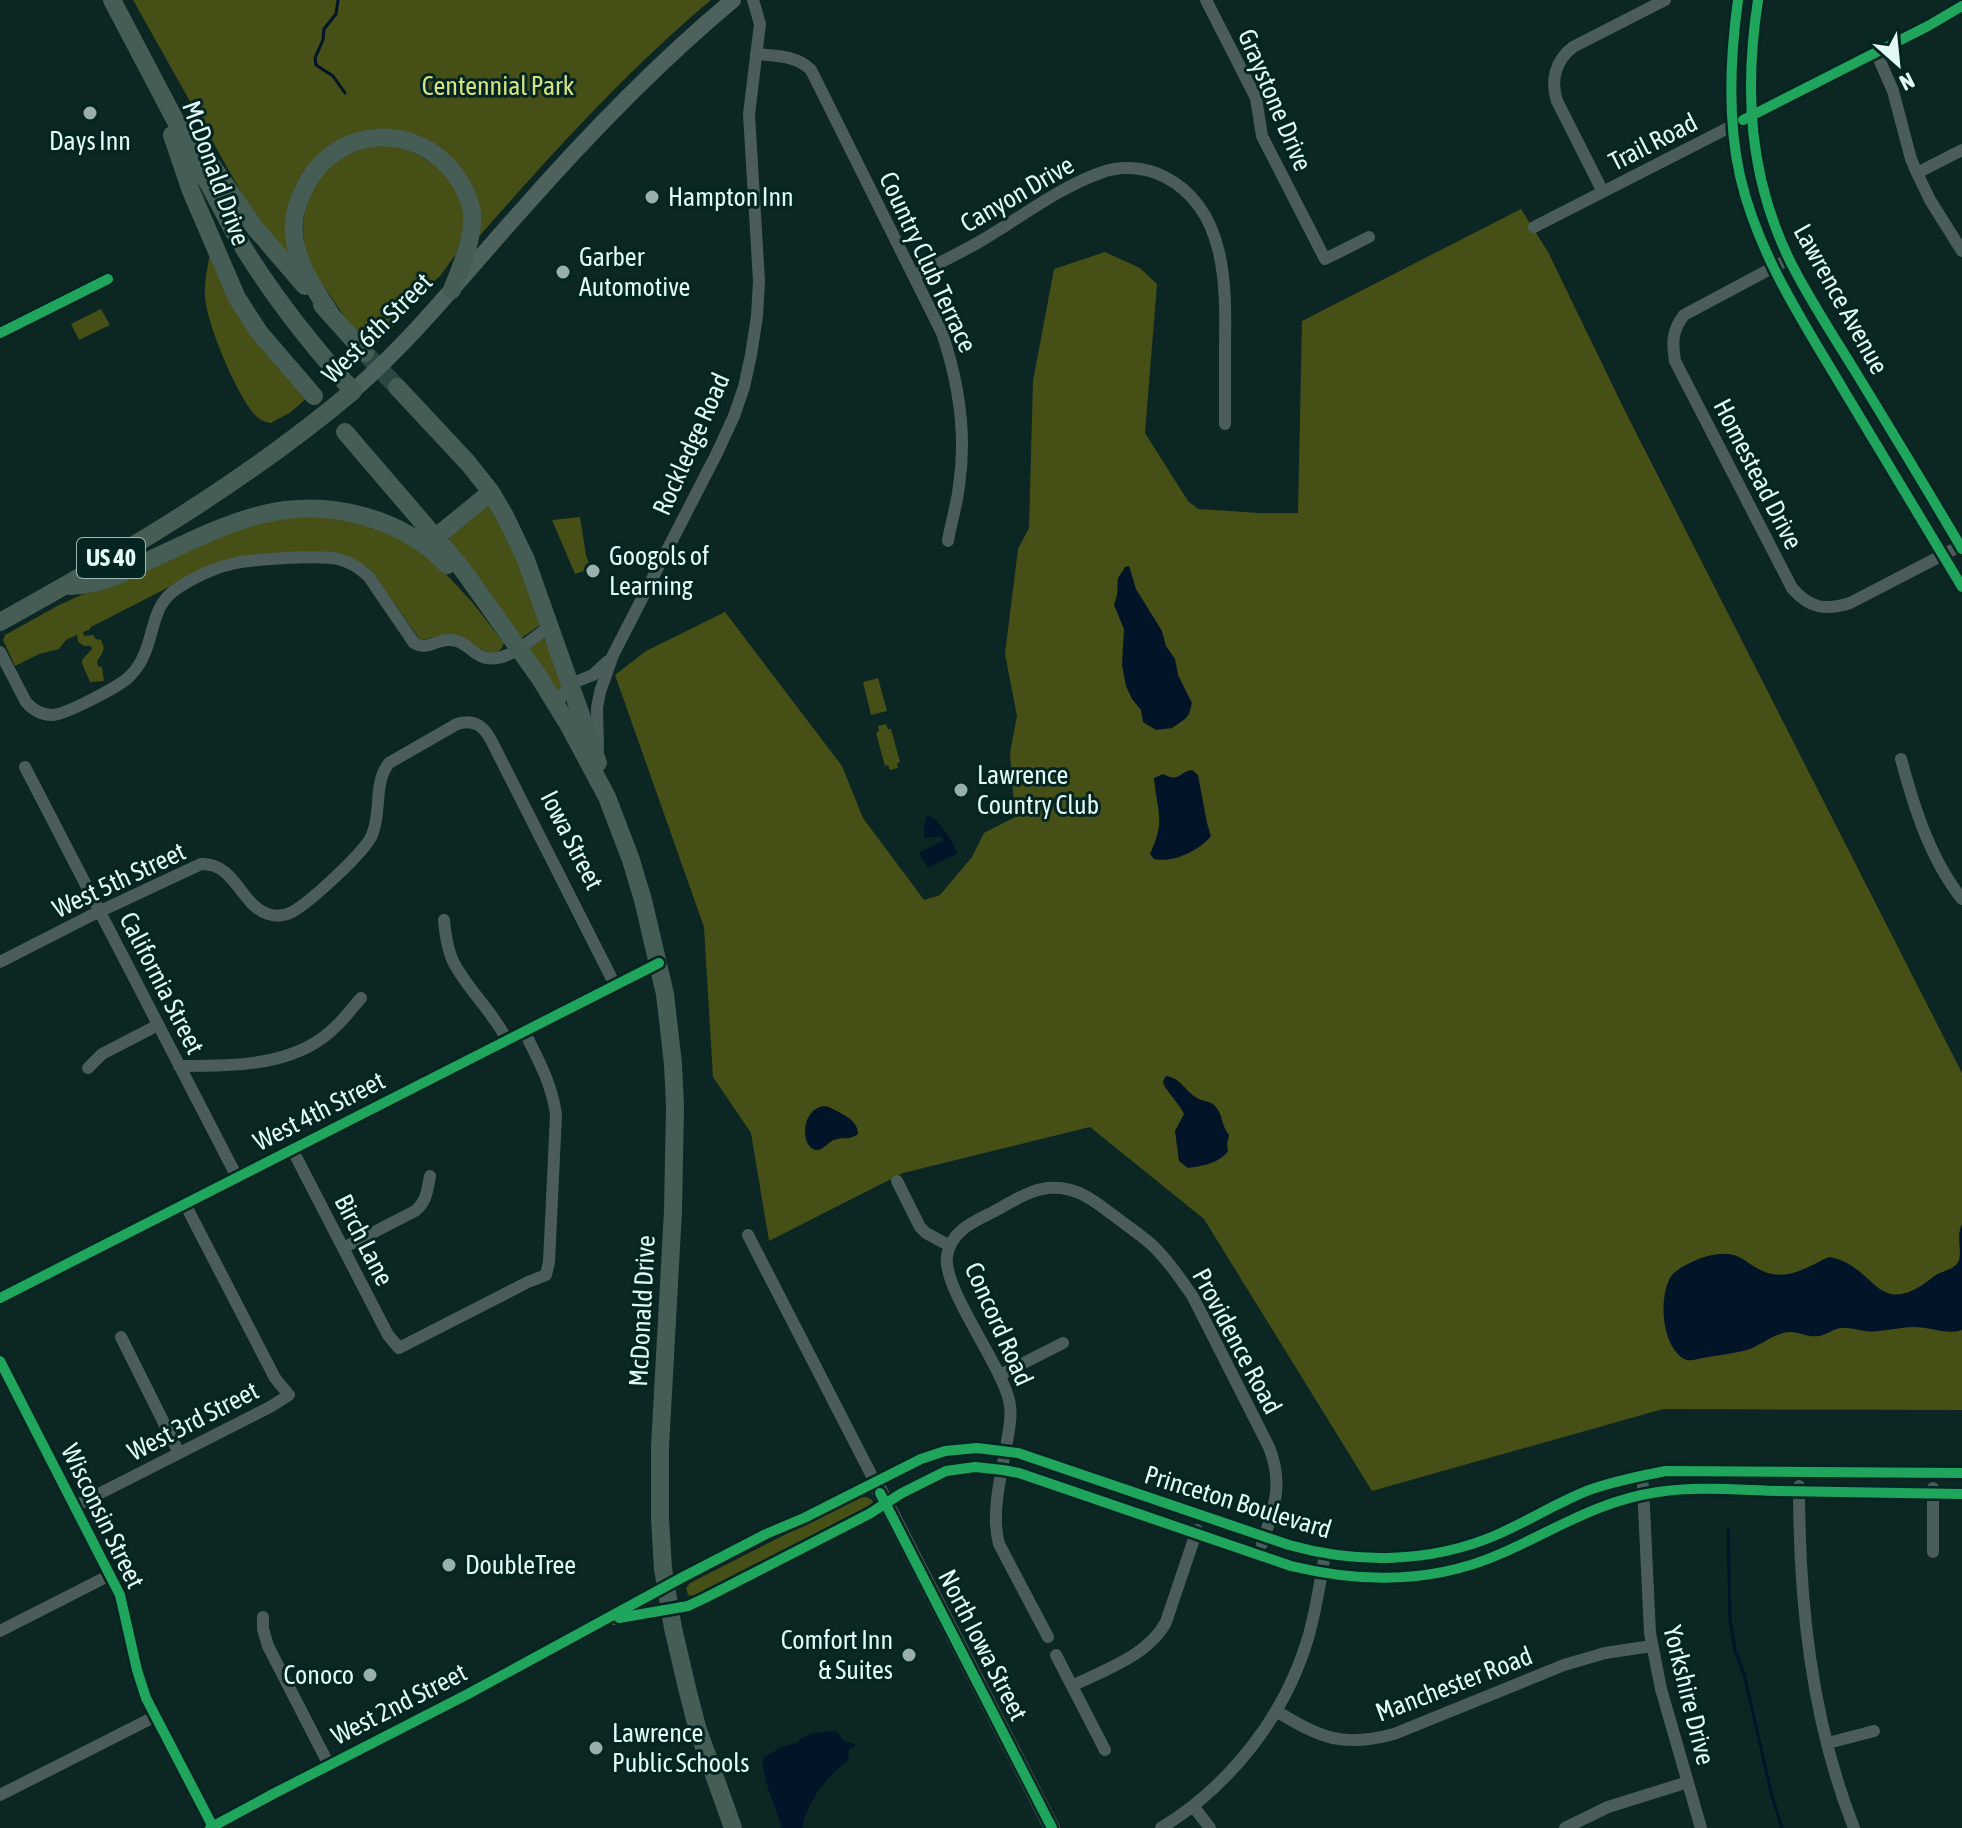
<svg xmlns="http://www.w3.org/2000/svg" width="1962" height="1828" viewBox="0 0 1962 1828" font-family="'Asap Condensed',sans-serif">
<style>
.green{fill:#454f16}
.water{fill:#011428}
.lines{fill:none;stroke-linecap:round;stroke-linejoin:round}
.stream{stroke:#011428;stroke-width:3}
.highway-tunnel{stroke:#2c4643;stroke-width:18;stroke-dasharray:18 9;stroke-linecap:butt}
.minor{stroke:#4b5d5a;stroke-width:12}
.major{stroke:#4d625d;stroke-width:16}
.highway{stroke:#455d55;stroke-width:18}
.cycleway-casing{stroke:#042521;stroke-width:15}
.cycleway{stroke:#20a55d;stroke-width:10}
.poi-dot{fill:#98afac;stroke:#042521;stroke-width:3}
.labels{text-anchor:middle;stroke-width:6;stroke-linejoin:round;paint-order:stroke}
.shield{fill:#042521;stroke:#a0b9b6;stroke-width:2}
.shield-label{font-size:24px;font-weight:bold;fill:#e3f9f6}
.park-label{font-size:26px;fill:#d4e282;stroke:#042521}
.street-label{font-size:26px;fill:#e3f9f6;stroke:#042521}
.poi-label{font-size:26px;fill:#e3f9f6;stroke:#042521;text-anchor:start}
</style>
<rect width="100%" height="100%" fill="#0c2623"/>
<!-- green -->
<path class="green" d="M133 0H711C625 72 549 157 475 241L468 183 386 132 306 174 296 265 250 208Z
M374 145 404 147 444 170 466 209 464 232 456 254 440 276 423 291 386 335 370 349C355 332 342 314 330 295 324 286 317 278 313 269 299 242 300 211 315 186 332 160 345 153 374 145Z
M1521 209 1548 252 1626 413 1962 1073V1410L1663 1409 1372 1491 1204 1219 1090 1127 903 1173 769 1241 751 1133 713 1077 704 927 615 675 646 651 725 612 842 766 863 818 924 900 940 895 972 857 984 833 1015 817 1010 753 1017 716 1005 654 1018 549 1029 528 1033 381 1054 269 1105 252 1140 268 1157 284 1145 433 1188 501 1198 509 1260 513H1298L1302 321Z
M210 253 309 396 291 412 271 423C264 422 260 420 255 415 237 395 206 323 205 296 204 282 208 266 210 253Z
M101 309 110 325 79 340 71 324Z
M490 505 520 563 540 625 523 637 521 638 448 543 451 532Z
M276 517H336L391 533 433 560 472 602 504 643C495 669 469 636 453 635 441 633 432 639 420 640L376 577 368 568 345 555 212 565 91 627 89 630 83 632 84 636 93 635 96 639 101 640C106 649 103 653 97 661L98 666 102 667 104 681 90 682 82 663V660L92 649 91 646H84L78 642 77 635 66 640 59 649 39 654 15 666 3 640 5 635 59 605 213 535Z
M580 517 586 555 591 569 575 574 552 520Z
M542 639H544L565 683 557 694 529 649Z
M878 678 887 711 871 715 863 682Z
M886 724 888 729H891L900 762 897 763 898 768 890 770 888 765 885 766 876 733 879 731 878 726Z
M866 1497 872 1500 873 1502 870 1507 696 1596 688 1595 686 1588 690 1583 857 1498Z"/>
<!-- water -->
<path class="water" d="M1129 566 1136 589 1162 631 1166 646 1175 659 1178 675 1192 703 1189 714 1185 719 1172 728 1156 730 1143 722 1141 710 1132 699 1126 686 1122 665 1124 629 1114 605 1117 595 1118 578 1125 567Z
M1192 770 1198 775 1207 823 1211 836C1199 851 1173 863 1154 859L1150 854C1166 820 1157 812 1154 778L1163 774C1180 783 1178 772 1192 770Z
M927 814C943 823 949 837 958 853L928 868 919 853 944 840 941 837 924 838V825Z
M1166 1076C1181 1078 1185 1091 1197 1098 1203 1102 1209 1100 1215 1106 1223 1114 1221 1125 1229 1135L1227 1144 1228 1151C1220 1163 1202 1166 1188 1168L1179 1161 1175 1131 1184 1114C1181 1106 1163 1087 1163 1082 1163 1080 1165 1078 1166 1076Z
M824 1106 829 1107C841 1114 858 1119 858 1134 849 1141 844 1136 834 1140 828 1142 824 1150 817 1150 801 1150 799 1110 824 1106Z
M1962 1224V1330C1946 1335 1931 1327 1914 1327 1902 1327 1890 1330 1878 1331 1865 1333 1854 1327 1841 1328 1833 1329 1826 1335 1819 1336 1808 1338 1799 1331 1789 1332 1775 1333 1762 1344 1750 1349 1734 1354 1718 1355 1702 1358 1696 1359 1690 1362 1684 1359 1662 1345 1659 1302 1669 1280 1673 1271 1684 1266 1692 1262 1705 1255 1726 1250 1739 1257 1750 1263 1760 1272 1772 1274 1793 1278 1811 1265 1829 1257 1877 1265 1876 1323 1933 1277 1941 1270 1955 1271 1959 1260 1962 1250 1956 1235 1962 1224Z
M830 1731H836L844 1741 855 1744 854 1748 849 1749 848 1754 849 1760C830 1772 804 1805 803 1828H782L767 1785 762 1763 764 1758 781 1747 797 1743 800 1739 811 1734Z"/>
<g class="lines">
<!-- stream -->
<path class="stream" d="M338 0 336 14 324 29 323 40 315 58 316 65 333 76 345 93
M1728 1529 1730 1620 1735 1650 1744 1674 1772 1796 1782 1828"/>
<!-- highway-tunnel -->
<path class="highway-tunnel" d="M365 353 397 387"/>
<!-- minor -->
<path class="minor" d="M1206 0 1256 98 1262 136 1325 259 1369 237
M1738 0C1730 58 1727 118 1740 176 1758 254 1802 320 1843 389 1883 455 1922 521 1962 587
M1758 0C1744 91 1749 177 1790 261 1809 299 1833 335 1855 371 1891 430 1927 489 1962 549
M1876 52 1893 91 1911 159 1917 173 1930 200 1962 251
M756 54C775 56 796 55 811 70L942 333C959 383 967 433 959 486 957 505 951 522 948 541
M1917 173 1962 150
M1603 192 1557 101C1550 80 1556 60 1573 47L1665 0
M1534 227 1928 26 1962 6
M1789 259 1684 315C1672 330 1672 343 1675 361L1792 588C1809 608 1825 611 1850 603L1960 546
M914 276C935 265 958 254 979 242 1019 219 1056 189 1100 173 1121 165 1146 167 1165 177 1227 209 1226 286 1225 345 1225 371 1225 398 1225 424
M0 333 108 279
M0 652 26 702C33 710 41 715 52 715 65 715 118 687 129 677 133 673 137 668 140 663 153 642 151 614 168 596 180 584 211 569 228 565 246 559 319 555 338 559 350 562 360 568 369 577L414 643C427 651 436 639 450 640 462 640 468 648 477 654 501 670 530 640 549 627
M556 705 570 684 593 675 608 661
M598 749 597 708 600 692 613 655 717 453 734 416 744 387 751 355 757 316 759 281 749 114 760 24 753 0
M1901 759C1914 807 1930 859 1962 899
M25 767 237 1177
M444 920C445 933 447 946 452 959 464 986 492 1010 507 1040
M0 962 92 915 201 864C236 863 240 905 268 914 276 917 284 916 292 912 309 903 365 852 372 835 382 812 373 783 389 763L457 724C474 719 483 725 491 740L615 985
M179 1066C226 1066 281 1067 321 1039 337 1028 348 1013 361 998
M88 1068 102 1054 158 1025
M292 1149 388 1335 399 1348 528 1282 546 1275 549 1262 556 1115C552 1084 538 1059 524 1031
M897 1181 920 1227 926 1233 950 1246
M748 1235 875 1482
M343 1248 415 1211C427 1201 427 1191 430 1176
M0 1298 659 963
M121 1337 179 1453
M0 1361 120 1595 137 1670 146 1698 213 1827
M1000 1375 1063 1343
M1643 1486 1650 1633 1661 1689 1701 1828
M1799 1486C1799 1602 1811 1719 1854 1828
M75 1506 270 1407 289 1395 275 1378 185 1204
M1933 1552V1488
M263 1617V1629L268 1646 329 1765
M614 1619 652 1613 694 1603 869 1514 902 1493 946 1471 975 1467 1003 1470 1019 1473 1291 1566C1361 1583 1434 1583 1500 1554 1555 1530 1597 1501 1658 1492 1698 1486 1739 1490 1779 1491 1840 1492 1901 1493 1962 1494
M0 1631 110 1575
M1048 1637 999 1544C990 1512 1003 1468 1008 1436 1010 1423 1012 1412 1009 1400 1000 1363 942 1287 947 1256 951 1231 973 1222 993 1212 1010 1203 1029 1190 1048 1188 1075 1185 1093 1200 1113 1215 1126 1225 1140 1234 1152 1245 1168 1260 1181 1279 1193 1297L1269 1447C1284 1485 1274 1507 1262 1544
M1056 1655 1105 1750
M1072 1686C1104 1670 1149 1655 1166 1622L1197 1530
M1276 1711C1321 1738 1342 1748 1394 1734L1564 1665 1605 1653 1652 1646
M1828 1743 1874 1731
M0 1795 156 1716
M1193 1806 1210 1828
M210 1828 273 1794 468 1694 683 1577 766 1534 804 1518 921 1459 945 1451 977 1448 1018 1453 1289 1545C1357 1564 1429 1563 1494 1536 1527 1522 1556 1503 1589 1490 1614 1481 1640 1476 1666 1471L1962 1473
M1161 1828C1230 1786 1285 1716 1308 1638 1316 1611 1320 1582 1325 1554
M1565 1828 1608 1807 1688 1782"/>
<!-- major -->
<path class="major" d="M353 391C415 337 465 273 520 212 586 137 656 64 733 0
M875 1482 1052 1828"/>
<!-- highway -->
<path class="highway" d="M172 135 191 191 237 298 259 332 314 396
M204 154 255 228 305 286
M322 305 365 353
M330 313C316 291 300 268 295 242 291 222 297 201 307 183 339 126 415 122 455 174 463 185 470 199 472 213 474 239 461 266 452 290
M397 387 468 463 491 492 505 516 526 560 598 763
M345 432 460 566 539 677 568 724 607 797 631 860 643 900 665 994 673 1064 675 1107 673 1211 660 1447V1519L663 1569 673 1628 687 1688 697 1727 733 1828
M436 537 491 492
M71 586C81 585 92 584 101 581 118 577 136 566 152 559 223 526 283 493 363 516 394 524 425 541 447 565
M0 622C123 554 245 482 353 391 308 341 267 289 233 230L112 0"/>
<!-- cycleway casing -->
<g class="cycleway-casing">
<path id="cycleway" d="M1738 0C1730 58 1727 118 1740 176 1758 254 1802 320 1843 389 1883 455 1922 521 1962 587
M1758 0C1744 91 1749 177 1790 261 1809 299 1833 335 1855 371 1891 430 1927 489 1962 549
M1743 120 1928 26 1962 6
M0 333 108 279
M0 1298 659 963
M0 1361 120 1595 137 1670 146 1698 213 1827
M880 1493 1052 1828
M619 1618 688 1606 705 1598 869 1514 902 1493 946 1471 975 1467 1003 1470 1019 1473 1291 1566C1361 1583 1434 1583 1500 1554 1555 1530 1597 1501 1658 1492 1698 1486 1739 1490 1779 1491 1840 1492 1901 1493 1962 1494
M210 1828 273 1794 468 1694 683 1577 766 1534 804 1518 921 1459 945 1451 977 1448 1018 1453 1289 1545C1357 1564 1429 1563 1494 1536 1527 1522 1556 1503 1589 1490 1614 1481 1640 1476 1666 1471L1962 1473"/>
</g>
<!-- cycleway -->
<use href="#cycleway" class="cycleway"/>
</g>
<!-- markers -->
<g class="poi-dot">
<circle cx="90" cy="113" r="8"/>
<circle cx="652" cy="197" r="8"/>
<circle cx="563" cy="272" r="8"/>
<circle cx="593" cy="571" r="8"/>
<circle cx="961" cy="790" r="8"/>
<circle cx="449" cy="1565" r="8"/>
<circle cx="909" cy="1655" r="8"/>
<circle cx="370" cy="1675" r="8"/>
<circle cx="596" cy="1748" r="8"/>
</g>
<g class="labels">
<!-- shield labels -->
<rect class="shield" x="77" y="538" width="68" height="40" rx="6"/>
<g class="shield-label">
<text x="111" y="566">US 40</text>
</g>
<!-- park labels -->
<g class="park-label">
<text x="498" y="95">Centennial Park</text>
</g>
<!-- street labels -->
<g class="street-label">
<text transform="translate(1275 100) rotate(67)" y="9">Graystone Drive</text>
<text transform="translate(1653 142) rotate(-27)" y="9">Trail Road</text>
<text transform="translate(216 173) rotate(70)" y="9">McDonald Drive</text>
<text transform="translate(1017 194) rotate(-30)" y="9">Canyon Drive</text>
<text transform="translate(928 262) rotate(65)" y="9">Country Club Terrace</text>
<text transform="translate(1841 299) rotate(61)" y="9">Lawrence Avenue</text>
<text transform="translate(377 328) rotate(-45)" y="9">West 6th Street</text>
<text transform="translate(691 444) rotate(-66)" y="9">Rockledge Road</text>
<text transform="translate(1758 474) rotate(63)" y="9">Homestead Drive</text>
<text transform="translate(572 840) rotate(63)" y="9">Iowa Street</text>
<text transform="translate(119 880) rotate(-25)" y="9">West 5th Street</text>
<text transform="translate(162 983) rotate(63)" y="9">California Street</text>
<text transform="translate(319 1111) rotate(-27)" y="9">West 4th Street</text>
<text transform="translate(364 1240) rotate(63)" y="9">Birch Lane</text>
<text transform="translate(642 1311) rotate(-87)" y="9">McDonald Drive</text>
<text transform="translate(999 1324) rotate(66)" y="9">Concord Road</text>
<text transform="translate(1237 1341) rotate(62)" y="9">Providence Road</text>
<text transform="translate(193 1421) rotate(-27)" y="9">West 3rd Street</text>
<text transform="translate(1238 1502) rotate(17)" y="9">Princeton Boulevard</text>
<text transform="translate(103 1516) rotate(64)" y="9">Wisconsin Street</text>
<text transform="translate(983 1645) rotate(63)" y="9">North Iowa Street</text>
<text transform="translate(1454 1684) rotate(-21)" y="9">Manchester Road</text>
<text transform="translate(1689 1695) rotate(76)" y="9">Yorkshire Drive</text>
<text transform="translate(399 1704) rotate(-27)" y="9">West 2nd Street</text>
</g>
<!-- poi labels -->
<g class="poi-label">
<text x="90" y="150" text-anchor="middle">Days Inn</text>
<text x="668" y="206">Hampton Inn</text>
<text x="579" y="266">Garber<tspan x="579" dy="30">Automotive</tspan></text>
<text x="609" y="565">Googols of<tspan x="609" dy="30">Learning</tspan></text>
<text x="977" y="784">Lawrence<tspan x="977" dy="30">Country Club</tspan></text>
<text x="465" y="1574">DoubleTree</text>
<text x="893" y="1649" text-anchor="end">Comfort Inn<tspan x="893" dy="30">&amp; Suites</tspan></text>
<text x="354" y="1684" text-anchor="end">Conoco</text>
<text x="612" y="1742">Lawrence<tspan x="612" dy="30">Public Schools</tspan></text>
</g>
</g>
<!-- north arrow -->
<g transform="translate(1898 64) rotate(153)" stroke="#042521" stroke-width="6" paint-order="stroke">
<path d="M0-6L14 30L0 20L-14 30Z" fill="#e3f9f6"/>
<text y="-12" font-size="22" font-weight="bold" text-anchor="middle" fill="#e3f9f6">N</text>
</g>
</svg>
